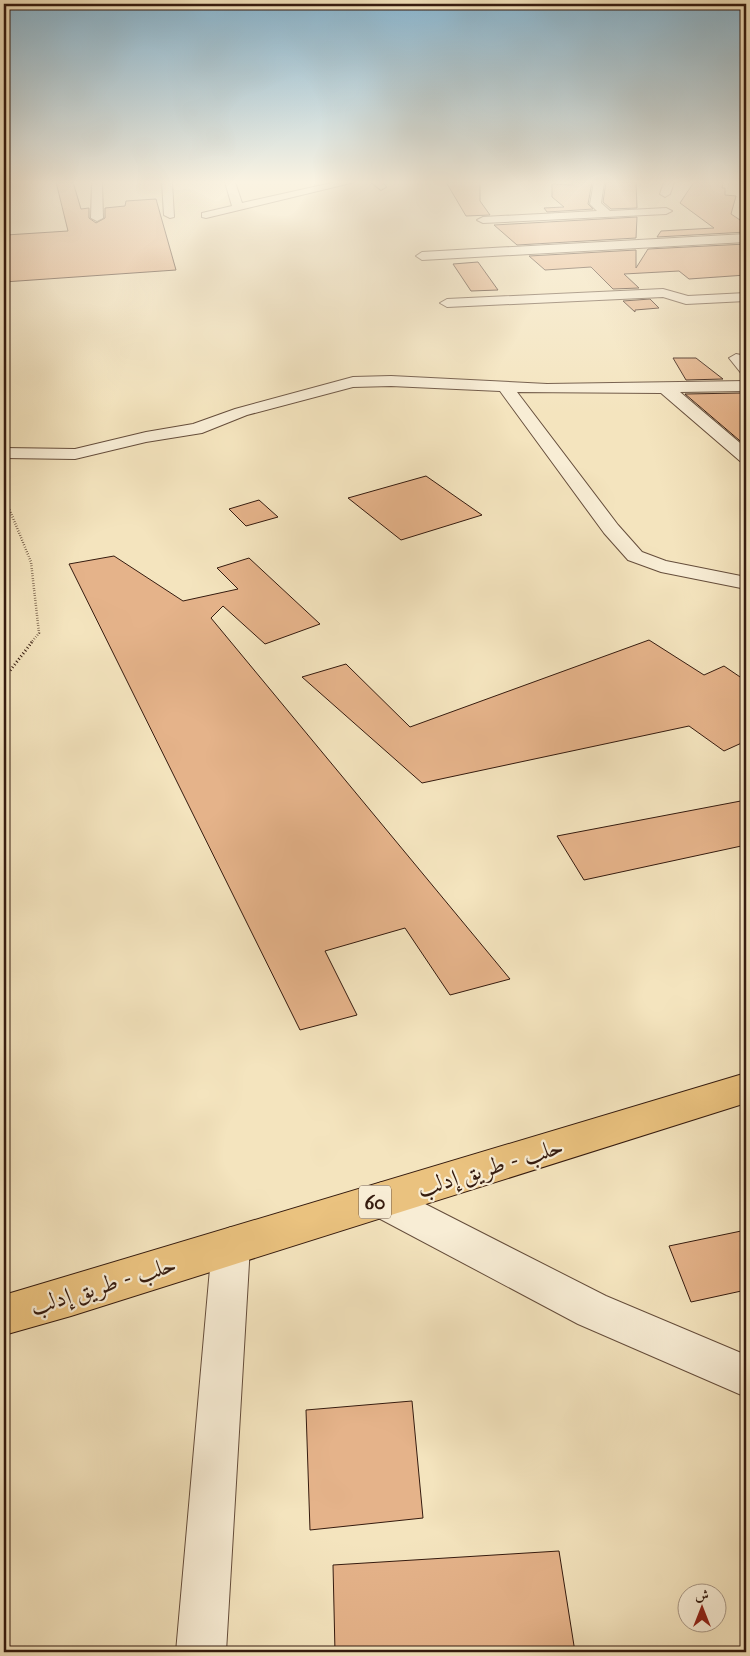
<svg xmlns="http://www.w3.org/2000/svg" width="750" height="1656" viewBox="0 0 750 1656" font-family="'IM FELL Great Primer',Amiri,serif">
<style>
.building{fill:#e5b38a;stroke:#351b0f}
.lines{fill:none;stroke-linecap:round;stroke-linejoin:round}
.street-casing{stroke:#654d3b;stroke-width:2}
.highway-casing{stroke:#351b0f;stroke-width:2}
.path-far1{stroke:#351b0f;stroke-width:2.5;stroke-dasharray:0.5 2;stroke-linecap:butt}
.path{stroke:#351b0f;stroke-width:3;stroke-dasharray:1 2.5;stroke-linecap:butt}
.street{fill:#f8edd5;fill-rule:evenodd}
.highway{fill:#eac27f;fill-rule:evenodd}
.labels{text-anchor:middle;stroke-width:4.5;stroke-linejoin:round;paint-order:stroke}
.shield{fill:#f8edd5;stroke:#705a4a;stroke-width:1}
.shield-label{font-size:19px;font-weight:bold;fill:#351b0f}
.near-street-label{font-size:24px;fill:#351b0f;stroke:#f8edd5}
</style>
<rect width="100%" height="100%" fill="#f4e4be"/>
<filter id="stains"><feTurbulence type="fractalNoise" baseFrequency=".004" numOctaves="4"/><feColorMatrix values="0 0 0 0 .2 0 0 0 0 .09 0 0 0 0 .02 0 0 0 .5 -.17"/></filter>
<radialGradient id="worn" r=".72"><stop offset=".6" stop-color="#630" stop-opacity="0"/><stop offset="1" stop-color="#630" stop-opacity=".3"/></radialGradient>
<!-- building -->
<path class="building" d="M56 182H73L81 209 89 208V218L96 223 105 218V208L125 206 126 201 156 199 176 270 4 282 6 235 68 231Z
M446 182H480V201L490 215 466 216Z
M572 182H592L588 204 593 209 547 212 544 208 564 207 552 197V184L572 185Z
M606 182H636L637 208 611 209 603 202Z
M694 182H723L722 188H725V195L736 196 731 214 746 224V232L657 237 661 231 714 228 680 203Z
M637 217 636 238 517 245 494 225Z
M746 244V275L689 279 679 271 624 274 639 288 613 289 591 267 545 270 529 256 636 250V268L648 249Z
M478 262 498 290 471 291 453 264Z
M650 299 659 308 635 310V312L623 301Z
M673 358H696L723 379 686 380Z
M741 393 746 397V446L685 394Z
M426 476 482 515 401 540 348 498Z
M259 500 278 517 246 526 229 509Z
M114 556 183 601 238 589 217 568 249 558 320 624 265 644 223 606 211 618 510 979 450 995 405 928 325 951 357 1015 300 1030 69 564Z
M649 640 704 675 724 666 746 681V741L724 751 689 726 422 783 302 677 346 664 410 727Z
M746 800V845L584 880 557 836Z
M746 1230V1290L691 1302 669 1246Z
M412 1401 423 1518 310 1530 306 1410Z
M559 1551 575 1652H335L333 1565Z"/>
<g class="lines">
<!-- street casing -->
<g class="street-casing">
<path id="street" d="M92 182H102L103 218 97 221 91 218Z
M162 182H172L174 217 170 218 164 215Z
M225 182H235L242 203 336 182H355L206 218 202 217V213L232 206Z
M371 182H382L386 187 381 190Z
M594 182H604L601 203 610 211 666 208 672 211 666 214 483 223 477 220 483 217 597 211 590 204Z
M664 182H674L670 194 665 197 660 194Z
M746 234V242L422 260 416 256 422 252Z
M663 289 688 296 746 293V301L686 304 663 297 447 307 440 303 447 299Z
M736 354 741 355 746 361V375L741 373 729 358Z
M391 376 547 384 746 381V391L680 392 746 448V462L740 461 661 393 517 392 618 525 642 552 666 561 746 577V589L661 572 628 560 604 533 500 391 391 386 353 387 247 415 202 433 146 442 75 459 4 458V448L75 449 146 432 193 424 235 409 353 377Z
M382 1182 606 1296 746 1355V1397L578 1324 369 1213 363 1200 369 1187Z
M231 1227 245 1233 250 1246 226 1652H176L212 1246 217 1233Z"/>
</g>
<!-- highway casing -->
<g class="highway-casing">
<path id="highway" d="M746 1073V1103L71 1316 4 1335V1295Z"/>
</g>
<!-- path-far1 -->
<path class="path-far1" d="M4 496 31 562 39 633 31 643"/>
<!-- path -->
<path class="path" d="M4 672H9L32 642"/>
<!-- street -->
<use href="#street" class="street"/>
<!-- highway -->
<use href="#highway" class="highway"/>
</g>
<!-- sky -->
<linearGradient id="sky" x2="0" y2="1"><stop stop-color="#89b8d4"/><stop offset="0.44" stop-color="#faf3e2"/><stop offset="1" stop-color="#faf3e2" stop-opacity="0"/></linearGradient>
<rect width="750" height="414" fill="url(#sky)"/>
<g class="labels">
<!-- shield labels -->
<rect class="shield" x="359" y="1185.5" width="32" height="33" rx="4"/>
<g class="shield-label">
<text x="375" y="1209">60</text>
</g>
<!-- near-street labels -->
<g class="near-street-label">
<text transform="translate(490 1167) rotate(-17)" y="8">حلب - طريق إدلب</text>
<text transform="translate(103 1285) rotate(-17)" y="8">حلب - طريق إدلب</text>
</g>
</g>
<!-- margin -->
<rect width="750" height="1656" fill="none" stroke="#f4e4be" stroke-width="20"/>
<rect x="5" y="5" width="740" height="1646" fill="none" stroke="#351b0f" stroke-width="2.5"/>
<rect x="10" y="10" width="730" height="1636" fill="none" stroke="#351b0f"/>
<!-- north arrow -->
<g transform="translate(702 1608)"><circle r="24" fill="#f8edd5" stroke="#aa9986"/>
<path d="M0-4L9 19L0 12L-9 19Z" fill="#8f2418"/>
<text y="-8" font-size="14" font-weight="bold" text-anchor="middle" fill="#351b0f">ش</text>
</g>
<rect width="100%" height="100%" filter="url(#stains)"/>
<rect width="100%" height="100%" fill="url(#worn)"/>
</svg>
